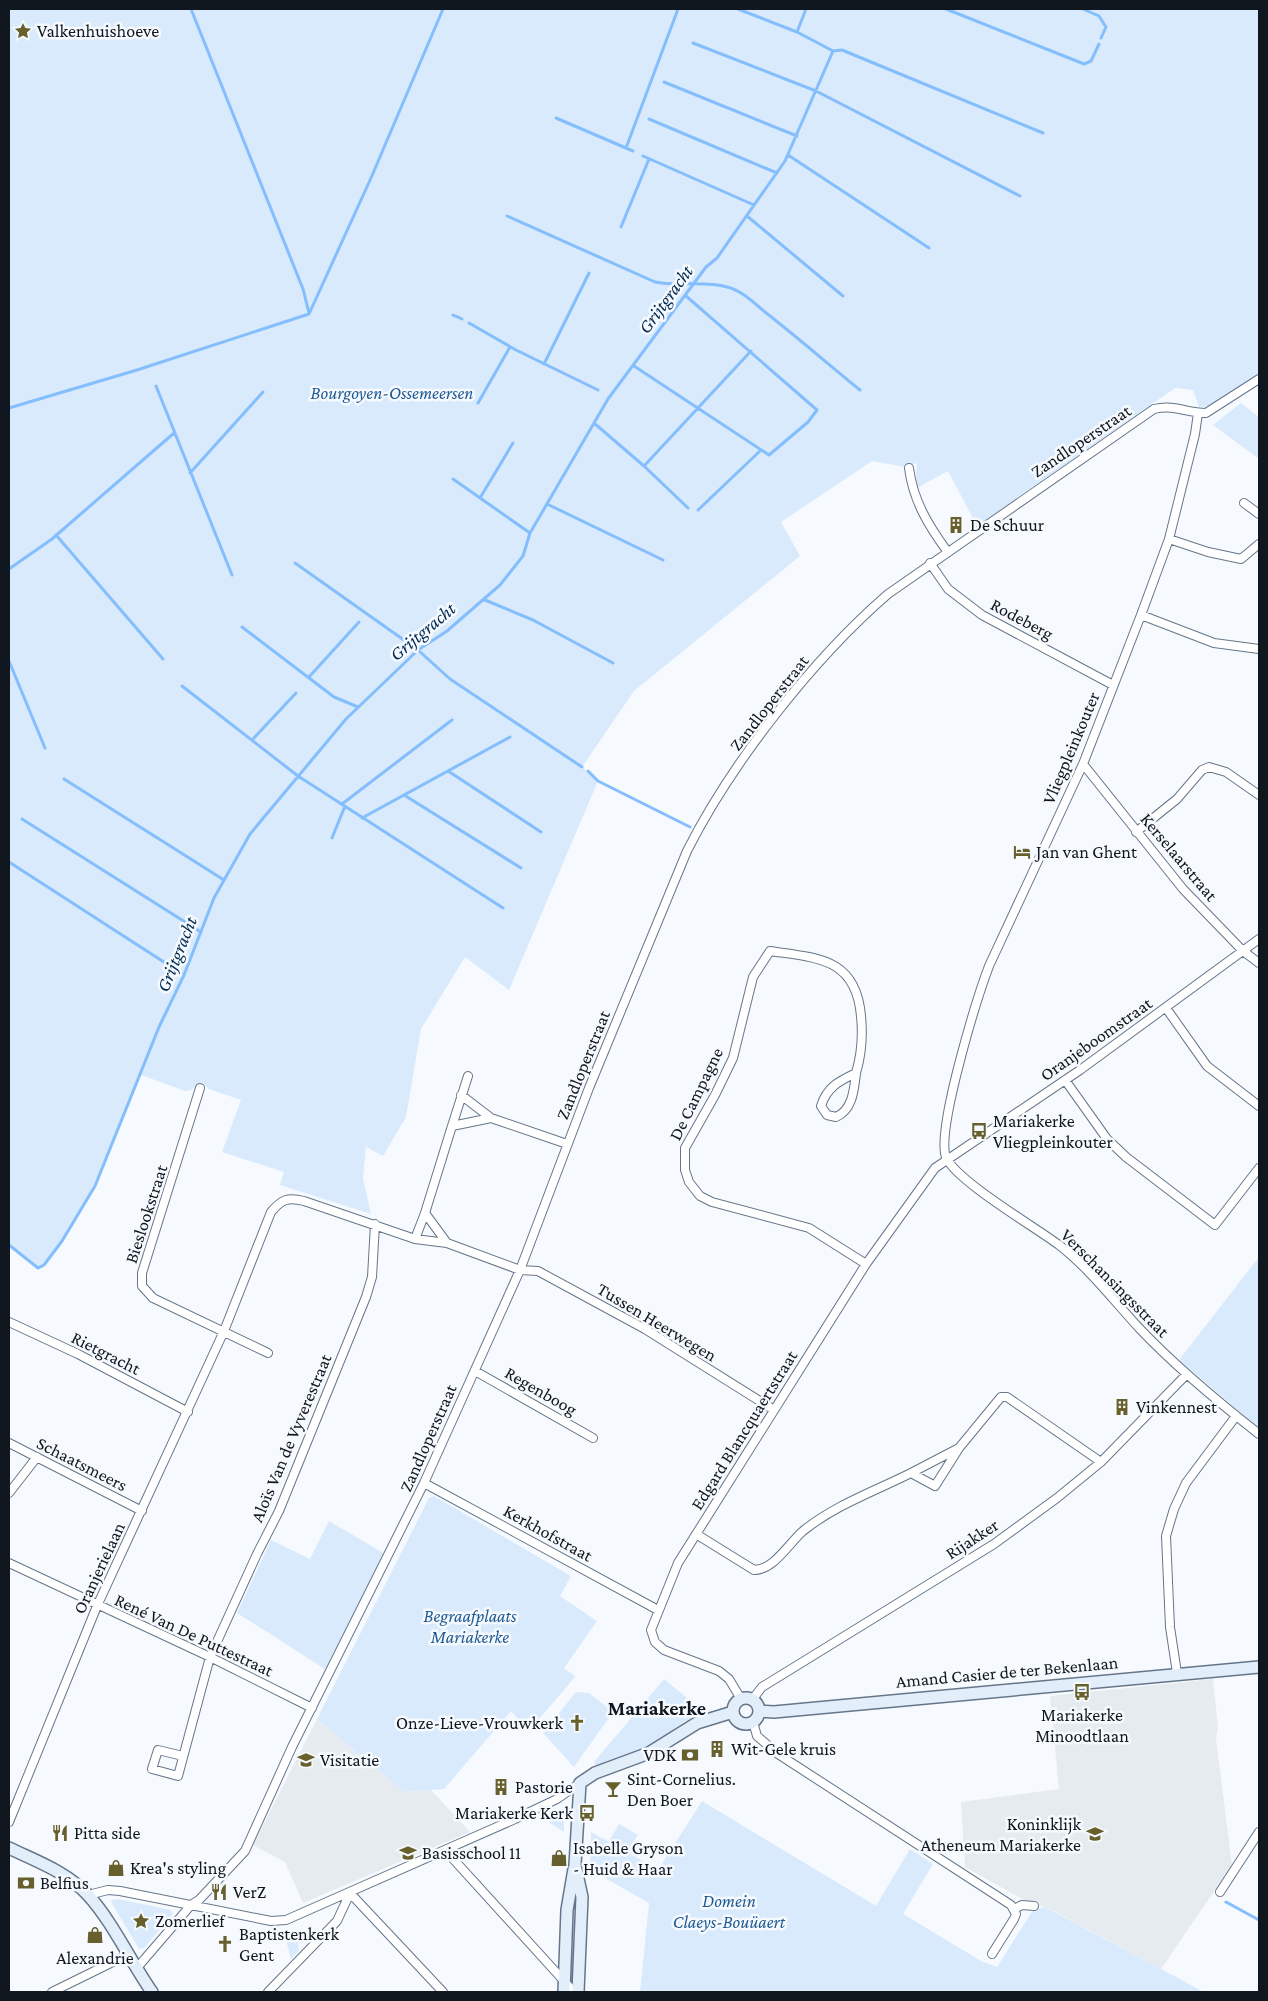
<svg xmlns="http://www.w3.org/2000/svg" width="1268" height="2001" viewBox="0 0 1268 2001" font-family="'Crimson Pro',serif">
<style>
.built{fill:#e6ebf0}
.green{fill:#d9eafc}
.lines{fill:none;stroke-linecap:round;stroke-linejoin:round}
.stream{stroke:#84befc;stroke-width:3}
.street-casing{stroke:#657689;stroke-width:10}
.secondary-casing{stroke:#657689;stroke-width:14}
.street{stroke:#fff;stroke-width:8}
.secondary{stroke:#e3eefb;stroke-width:11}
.labels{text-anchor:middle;stroke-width:5;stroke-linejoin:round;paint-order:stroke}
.poi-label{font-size:18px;fill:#10171e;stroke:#f6faff;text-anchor:start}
.park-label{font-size:18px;font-style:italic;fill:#205a93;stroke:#f6faff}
.street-label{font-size:18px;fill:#10171e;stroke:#f6faff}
.water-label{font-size:19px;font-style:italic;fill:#002a51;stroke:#f6faff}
.quarter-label{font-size:20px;font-weight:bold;fill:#10171e;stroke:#f6faff}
</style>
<rect width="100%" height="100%" fill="#f6faff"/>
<!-- built -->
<path class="built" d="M1213 1679 1218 1727 1216 1738 1232 1865 1161 1969 1050 1909 1024 1900 965 1867 961 1802 1059 1789 1050 1696Z
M317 1719 404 1792 431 1790 470 1832 303 1903 285 1862 253 1845Z"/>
<!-- green -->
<path class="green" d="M9 9H1259V375C1242 386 1221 408 1199 407L1193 390 1175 388 977 526 948 471 915 489 917 463 905 467 872 461 781 522 800 556 634 691 582 767 598 781 509 990 465 957 421 1029 406 1117 383 1156 366 1147 363 1178 371 1214 280 1185 284 1172 222 1152 241 1100 209 1089 201 1082 191 1090 185 1091 141 1075C126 1112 71 1255 38 1268L9 1245Z
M1241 403 1259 417V459L1213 425Z
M1259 1257V1428L1179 1360Z
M434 1496 571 1576 560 1596 597 1621 564 1668 575 1676 574 1678 529 1731 511 1711 444 1789 404 1792 317 1719 429 1498Z
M329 1521 385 1554 325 1669 237 1613 271 1540 310 1559Z
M664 1679 686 1697 685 1709 700 1710 701 1714C682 1720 674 1731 658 1741 639 1752 617 1760 596 1766L594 1762Z
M576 1692 589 1693 613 1712 574 1767 543 1733Z
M702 1801 876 1906 910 1849 933 1864 903 1914 981 1961 997 1967 1033 1910 1045 1907 1204 1992H640L649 1903 596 1873 590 1874 591 1832 615 1845 609 1841 619 1824 638 1835 627 1852 658 1870Z
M552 1810 564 1816V1832L539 1816Z
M573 1886 577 1891 574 1979 569 1978Z
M118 1899 171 1910 173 1914 144 1948 139 1949 113 1905 111 1900Z
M284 1932 295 1935 298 1940 299 1951 291 1959Z"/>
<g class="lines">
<!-- stream -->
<path class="stream" d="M191 9 303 289 309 313
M738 9 797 32
M946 9 1084 64 1091 61 1099 44
M1083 9 1099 16 1106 27 1101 38
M693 43 816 91 1020 196
M833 51 842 50 1043 133
M664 82 797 136
M556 118 626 148
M649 119 777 173
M633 151 626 148 678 9
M788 155 929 248
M643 156 754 205
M507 216 655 282C679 287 703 280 727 287 741 290 754 303 765 312 797 337 828 364 860 390
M747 216 843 296
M621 227 649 159
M453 315 462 319
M469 323 516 350 598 390
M544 364 589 273
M634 366 769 455 808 422 817 410 686 296
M156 386 232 575
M478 403 510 347
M9 408 137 370 309 314 371 178 443 9
M594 423 644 466 751 351
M644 466 688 508
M190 473 263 392
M453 479 530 533
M480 498 513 443
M547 504 663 560
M698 510 760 451
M56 535 163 659
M295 563 418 650 450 679 582 767
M9 569 52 539 174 433
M485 600 533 620 613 663
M242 627 334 697 358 707
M9 661 45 748
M309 677 359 622
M182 686 298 776 503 908
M253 739 296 693
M448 771 541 832
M588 771 598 781 690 827
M64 779 224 880
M404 795 521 868
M342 804 452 720
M362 818 510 737
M22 819 201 932
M332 838 345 806
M9 862 184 975
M9 1245 38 1268 44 1265 62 1241 95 1186 159 1027 184 975 214 898 250 834 346 719 418 650 447 631 500 585 523 556 530 533 608 399 706 267 717 258 785 161 833 51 797 32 806 9
M1226 1902 1259 1920"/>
<!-- street casing -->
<g class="street-casing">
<path id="street" d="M1198 413 1195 434 1169 539 1141 615 1083 764 989 966C977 998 936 1130 946 1157 955 1180 1035 1227 1059 1245 1089 1268 1114 1301 1140 1329 1177 1368 1217 1401 1259 1434
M909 468C913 500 928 525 947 551
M1244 503 1259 514
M1169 539 1208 552 1241 559 1259 544
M930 563 948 589 982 615 1113 685
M1141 615 1214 643 1259 649
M1083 764 1183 889 1243 951 1259 963
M1136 832 1177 799 1202 770 1209 767 1226 772 1259 795
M1166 1008 1207 1066 1259 1106
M856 1073C854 1089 853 1110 836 1117L827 1115 821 1106C827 1087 839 1081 856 1073 862 1053 863 1036 861 1016 856 958 818 958 770 951L753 977 733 1058 715 1095 685 1148V1170L689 1182 700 1196 712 1202 809 1228 866 1264
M1065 1080 1107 1139 1126 1157 1215 1225 1259 1168
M200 1088 142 1273V1286L153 1298 268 1353
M461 1095 491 1118
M452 1126 468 1076
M415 1239 425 1213
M447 1243 425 1213 452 1126 491 1118 567 1144
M9 1322 78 1354 188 1412
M475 1371 593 1438
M9 1443 142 1511
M911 1473 959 1448
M424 1483 658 1610
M9 1493 37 1457
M696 1534 754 1570C774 1570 789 1543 803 1531 835 1505 875 1491 911 1473L935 1486 959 1448 1001 1397H1007L1101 1462
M9 1563 210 1657 312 1708
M1177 1673 1170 1627 1166 1536 1174 1509 1186 1483 1236 1416
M741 1699 729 1679 719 1671 664 1650 655 1642 651 1630 678 1563 866 1264 935 1168 1080 1070 1259 939
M752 1700 762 1687 994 1544 1057 1498 1101 1462 1186 1375
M753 1722 757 1736 778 1754 1011 1905 1016 1914 1014 1919 992 1954
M183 1756 158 1750 152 1769 178 1776 210 1657 257 1554 279 1511 366 1297 372 1277 375 1224
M9 1822 97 1606 224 1331 271 1212C282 1199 288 1197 304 1201L415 1239 447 1243 520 1270 538 1271 645 1329 774 1410
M445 1850 574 1992
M1220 1892 1259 1832
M350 1893 443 1992
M88 1895 108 1890 120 1891 271 1921 286 1920 515 1819 557 1799 580 1783
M1014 1909 1022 1905 1034 1906
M136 1969 191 1905 199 1900 245 1851 292 1747 424 1483 520 1270 589 1088 687 851C732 762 813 659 888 594L1154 409C1175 404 1186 413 1206 413L1259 379
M52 1992 127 1955
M268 1992 337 1921 350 1893"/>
</g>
<!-- secondary casing -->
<g class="secondary-casing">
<path id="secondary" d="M733 1711a13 13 0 1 1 26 0a13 13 0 1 1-26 0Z
M759 1711 774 1712 1259 1667
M9 1848C36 1861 67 1872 88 1895 112 1921 131 1962 152 1992
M564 1992 567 1910 574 1869
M578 1992 582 1897 575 1865 580 1783 595 1773 649 1753 697 1723 733 1712"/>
</g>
<!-- street -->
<use href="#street" class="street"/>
<!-- secondary -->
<use href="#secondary" class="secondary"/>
</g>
<!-- icons -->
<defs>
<g id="sight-bare" transform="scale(1.35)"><path d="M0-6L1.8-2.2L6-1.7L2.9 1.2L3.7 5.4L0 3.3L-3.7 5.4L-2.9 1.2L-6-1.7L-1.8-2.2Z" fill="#67602c" stroke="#f6faff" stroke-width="2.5" paint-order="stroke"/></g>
<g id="building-bare" transform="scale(1.35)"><path d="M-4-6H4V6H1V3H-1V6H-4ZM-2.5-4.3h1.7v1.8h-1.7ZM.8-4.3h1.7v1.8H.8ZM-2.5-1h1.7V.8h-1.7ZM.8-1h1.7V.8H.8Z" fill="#67602c" stroke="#f6faff" stroke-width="2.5" paint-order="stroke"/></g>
<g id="hotel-bare" transform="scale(1.35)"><path d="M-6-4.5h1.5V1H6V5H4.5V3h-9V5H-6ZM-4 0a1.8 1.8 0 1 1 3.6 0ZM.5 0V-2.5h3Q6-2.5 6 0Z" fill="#67602c" stroke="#f6faff" stroke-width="2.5" paint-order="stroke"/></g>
<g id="bus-bare" transform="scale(1.35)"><path d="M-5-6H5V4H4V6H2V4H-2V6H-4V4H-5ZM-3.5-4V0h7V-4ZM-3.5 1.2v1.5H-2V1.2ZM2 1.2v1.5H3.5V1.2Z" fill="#67602c" stroke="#f6faff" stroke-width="2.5" paint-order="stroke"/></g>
<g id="church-bare" transform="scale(1.35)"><path d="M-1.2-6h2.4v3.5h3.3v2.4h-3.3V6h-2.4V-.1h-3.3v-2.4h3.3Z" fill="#67602c" stroke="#f6faff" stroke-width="2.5" paint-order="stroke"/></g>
<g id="bank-bare" transform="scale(1.35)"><path d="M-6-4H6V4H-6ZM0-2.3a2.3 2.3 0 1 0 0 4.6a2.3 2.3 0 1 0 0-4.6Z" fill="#67602c" stroke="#f6faff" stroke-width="2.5" paint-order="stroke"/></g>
<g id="school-bare" transform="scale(1.35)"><path d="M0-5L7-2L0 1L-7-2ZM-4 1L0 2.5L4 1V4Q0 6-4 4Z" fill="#67602c" stroke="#f6faff" stroke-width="2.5" paint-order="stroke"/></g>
<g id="bar-bare" transform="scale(1.35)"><path d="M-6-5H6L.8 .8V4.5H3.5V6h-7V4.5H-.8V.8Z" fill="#67602c" stroke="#f6faff" stroke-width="2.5" paint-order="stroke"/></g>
<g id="restaurant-bare" transform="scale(1.35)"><path d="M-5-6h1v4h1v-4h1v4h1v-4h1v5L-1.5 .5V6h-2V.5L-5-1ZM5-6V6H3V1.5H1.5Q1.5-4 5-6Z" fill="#67602c" stroke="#f6faff" stroke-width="2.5" paint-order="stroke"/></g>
<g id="shop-bare" transform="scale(1.35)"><path d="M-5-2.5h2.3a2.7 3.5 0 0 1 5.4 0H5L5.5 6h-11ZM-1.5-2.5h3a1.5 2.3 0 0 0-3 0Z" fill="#67602c" stroke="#f6faff" stroke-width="2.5" paint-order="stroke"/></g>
</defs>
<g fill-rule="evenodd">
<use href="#sight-bare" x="23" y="31"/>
<use href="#building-bare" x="956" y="525"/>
<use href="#hotel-bare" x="1022" y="852"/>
<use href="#bus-bare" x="979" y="1131"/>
<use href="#building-bare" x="1122" y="1407"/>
<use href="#bus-bare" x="1082" y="1692"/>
<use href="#church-bare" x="577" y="1723"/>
<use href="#building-bare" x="717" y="1749"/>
<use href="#bank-bare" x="690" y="1755"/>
<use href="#school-bare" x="306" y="1760"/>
<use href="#building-bare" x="501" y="1787"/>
<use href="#bar-bare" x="613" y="1789"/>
<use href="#bus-bare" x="587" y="1813"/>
<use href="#restaurant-bare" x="60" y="1833"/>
<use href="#school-bare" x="1095" y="1834"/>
<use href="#school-bare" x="408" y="1853"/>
<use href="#shop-bare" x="559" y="1858"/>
<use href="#shop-bare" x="116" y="1868"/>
<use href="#bank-bare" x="26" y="1883"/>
<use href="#restaurant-bare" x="219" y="1892"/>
<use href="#sight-bare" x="141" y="1921"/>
<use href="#shop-bare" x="95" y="1935"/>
<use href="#church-bare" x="225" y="1944"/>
</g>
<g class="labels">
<!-- poi labels -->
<g class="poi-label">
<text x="37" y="37">Valkenhuishoeve</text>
<text x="970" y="531">De Schuur</text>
<text x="1036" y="858">Jan van Ghent</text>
<text x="993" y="1127">Mariakerke<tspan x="993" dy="21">Vliegpleinkouter</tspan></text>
<text x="1136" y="1413">Vinkennest</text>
<text x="1082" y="1721" text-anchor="middle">Mariakerke<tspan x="1082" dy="21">Minoodtlaan</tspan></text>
<text x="563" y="1729" text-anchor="end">Onze-Lieve-Vrouwkerk</text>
<text x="731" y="1755">Wit-Gele kruis</text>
<text x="676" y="1761" text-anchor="end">VDK</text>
<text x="320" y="1766">Visitatie</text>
<text x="627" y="1785">Sint-Cornelius.<tspan x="627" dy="21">Den Boer</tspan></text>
<text x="515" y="1793">Pastorie</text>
<text x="573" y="1819" text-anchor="end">Mariakerke Kerk</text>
<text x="1081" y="1830" text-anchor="end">Koninklijk<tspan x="1081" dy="21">Atheneum Mariakerke</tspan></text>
<text x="74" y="1839">Pitta side</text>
<text x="573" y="1854">Isabelle Gryson<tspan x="573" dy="21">- Huid &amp; Haar</tspan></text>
<text x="422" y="1859">Basisschool 11</text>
<text x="130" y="1874">Krea's styling</text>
<text x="40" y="1889">Belfius</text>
<text x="233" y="1898">VerZ</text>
<text x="155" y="1927">Zomerlief</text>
<text x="239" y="1940">Baptistenkerk<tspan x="239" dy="21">Gent</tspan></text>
<text x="95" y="1964" text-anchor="middle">Alexandrie</text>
</g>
<!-- park labels -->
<g class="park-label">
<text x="392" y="399">Bourgoyen-Ossemeersen</text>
<text x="470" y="1622">Begraafplaats<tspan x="470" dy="21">Mariakerke</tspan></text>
<text x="729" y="1907">Domein<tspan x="729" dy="21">Claeys-Bouüaert</tspan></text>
</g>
<!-- street labels -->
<g class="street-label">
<text transform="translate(1081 441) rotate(-34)" y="6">Zandloperstraat</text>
<text transform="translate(1022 619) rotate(28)" y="6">Rodeberg</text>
<text transform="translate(769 703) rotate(-52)" y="6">Zandloperstraat</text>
<text transform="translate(1071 748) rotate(-67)" y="6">Vliegpleinkouter</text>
<text transform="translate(1179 857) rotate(50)" y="6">Kerselaarstraat</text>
<text transform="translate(1096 1039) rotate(-35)" y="6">Oranjeboomstraat</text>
<text transform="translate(583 1065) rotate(-68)" y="6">Zandloperstraat</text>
<text transform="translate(696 1094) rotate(-64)" y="6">De Campagne</text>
<text transform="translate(146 1214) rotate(-72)" y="6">Bieslookstraat</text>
<text transform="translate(1115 1283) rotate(45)" y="6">Verschansingsstraat</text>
<text transform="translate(657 1322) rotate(31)" y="6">Tussen Heerwegen</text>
<text transform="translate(106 1353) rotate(27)" y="6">Rietgracht</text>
<text transform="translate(541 1391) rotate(30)" y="6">Regenboog</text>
<text transform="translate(744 1430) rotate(-58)" y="6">Edgard Blancquaertstraat</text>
<text transform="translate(291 1438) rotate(-67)" y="6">Aloïs Van de Vyverestraat</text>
<text transform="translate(428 1438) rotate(-66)" y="6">Zandloperstraat</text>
<text transform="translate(82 1464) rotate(27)" y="6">Schaatsmeers</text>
<text transform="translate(548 1533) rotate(29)" y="6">Kerkhofstraat</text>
<text transform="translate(972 1539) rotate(-33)" y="6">Rijakker</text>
<text transform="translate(99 1568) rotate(-65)" y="6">Oranjerielaan</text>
<text transform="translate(194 1635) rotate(25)" y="6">René Van De Puttestraat</text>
<text transform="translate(1007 1672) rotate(-5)" y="6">Amand Casier de ter Bekenlaan</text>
</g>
<!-- water labels -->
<g class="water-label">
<text transform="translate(665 299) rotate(-54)" y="7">Grijtgracht</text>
<text transform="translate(422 631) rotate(-40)" y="7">Grijtgracht</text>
<text transform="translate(176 954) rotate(-68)" y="7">Grijtgracht</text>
</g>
<!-- quarter labels -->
<g class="quarter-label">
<text x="657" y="1715">Mariakerke</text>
</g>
</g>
<!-- border -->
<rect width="1268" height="2001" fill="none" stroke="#10171e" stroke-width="20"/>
</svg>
